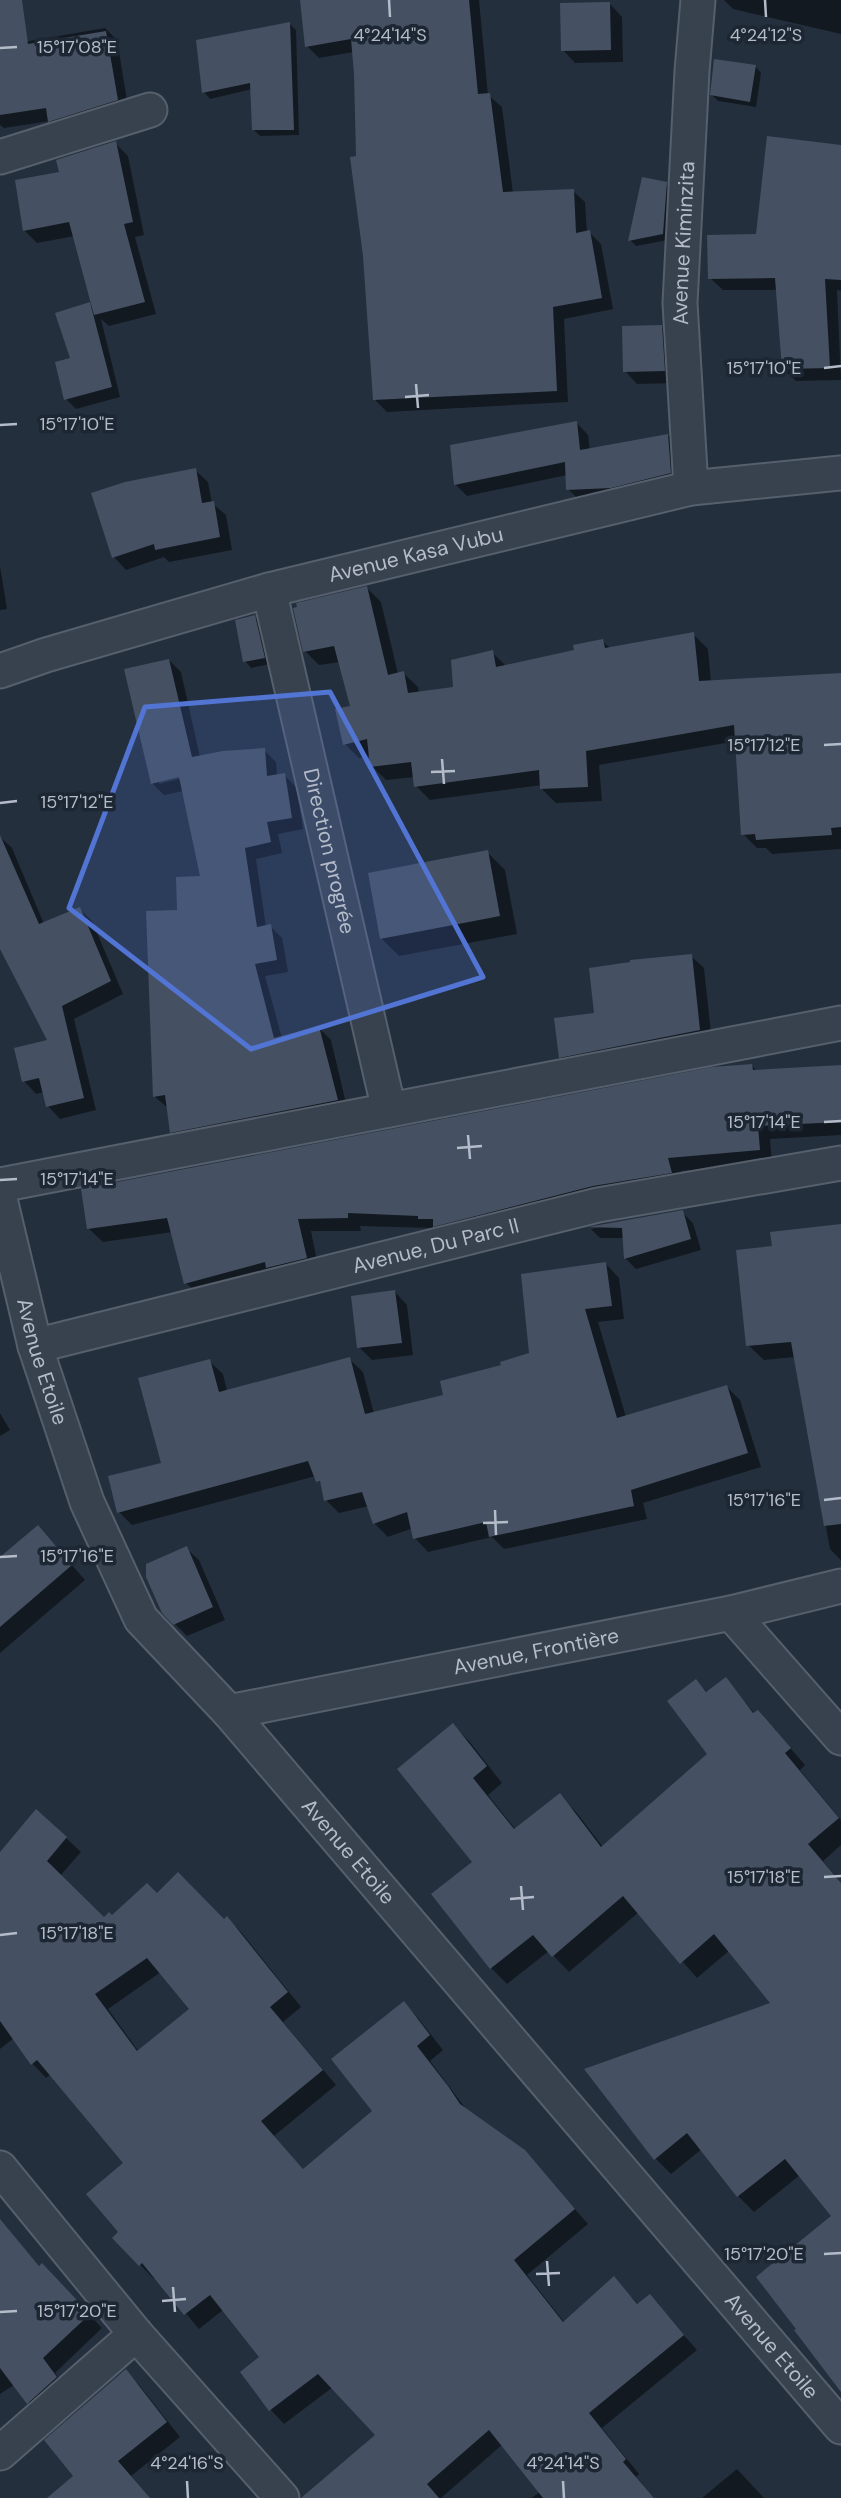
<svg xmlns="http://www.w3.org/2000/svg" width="841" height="2498" viewBox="0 0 841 2498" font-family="'DM Sans',sans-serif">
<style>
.shadow{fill:#0007;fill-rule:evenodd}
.building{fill:#455162;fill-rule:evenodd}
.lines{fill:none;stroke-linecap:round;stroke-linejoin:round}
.minor-casing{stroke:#565f6c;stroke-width:37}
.minor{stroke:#38414e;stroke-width:33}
.marked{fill:#5274d3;fill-opacity:0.2;stroke:#5274d3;stroke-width:5;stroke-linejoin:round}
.ticks{fill:none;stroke:#b4bcc9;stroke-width:2.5}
.labels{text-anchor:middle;stroke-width:7;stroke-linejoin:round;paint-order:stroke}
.street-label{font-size:21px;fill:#b4bcc9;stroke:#1d2633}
.ticks-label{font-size:18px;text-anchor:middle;fill:#b4bcc9;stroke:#1d2633;stroke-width:7;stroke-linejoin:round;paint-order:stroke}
</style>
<rect width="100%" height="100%" fill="#242f3e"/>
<!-- shadow -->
<path class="shadow" d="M302 0H479L488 95 502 107 513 193 573 191 585 202 587 232H589L601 244 613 309 564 319 568 402 387 412 375 400 358 158 354 52 319 58 307 46Z
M724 0H841V34L733 9Z
M610 4 622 17 623 62 575 63 563 50Z
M290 24 296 30 299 135 260 136 254 130 252 89 210 99 204 92Z
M105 28 117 40 129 112 62 133 50 121 4 128 0 125V46Z
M755 66 761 73 756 107 718 101 712 95Z
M115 143 128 156 144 235 135 237 156 314 109 326 101 319 120 397 76 409 66 399 72 359 90 304 94 308 75 236 37 243 24 230 61 174Z
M841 147V291L837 290 841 380 796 381 783 369 778 290H723L710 278 758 236Z
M666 184 672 190 668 240 636 246 630 240Z
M661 327 674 340 677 383 637 384 625 371Z
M577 423 588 435 590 450 668 435 679 447 681 484 579 500 568 489 567 475 467 496 456 485Z
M195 470 208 482 212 503 226 515 232 550 169 562 164 557 126 570 114 557Z
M0 566 7 609 0 610Z
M367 588 381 602 398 674 403 673 418 687 419 694 455 689 492 652 507 667 576 652 602 641 611 649 693 634 708 649 711 682 841 674V849L772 854 766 848H757L743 834 737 741 599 765 602 801 556 803 542 789V785L430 800 416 786 415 777 386 780 372 766 371 756 359 758 345 744 352 708 340 662 319 665 305 651Z
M255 617 261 623 270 664 251 668 245 661Z
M169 660 181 672 200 757 264 750 276 762 277 776 284 775 296 787 303 829 278 834 282 853 256 859 266 927 270 926 282 938 288 972 265 976 282 1038 319 1028 331 1040 348 1112 183 1144 171 1132 168 1108 155 1097 179 912 202 877 183 791 164 795 152 783ZM187 773V777L159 784V780Z
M0 837 12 848 44 924 80 909 92 921 123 994 74 1019 96 1110 60 1119 48 1106 44 1092 36 1094 24 1081 49 1042 0 939Z
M487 852 505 870 517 934 399 956 381 938Z
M691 956 704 968 712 1043 573 1069 561 1057 596 1014Z
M752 1066 758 1072 841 1067V1135L770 1139 772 1163 681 1171 685 1186 433 1232 430 1228 360 1226 361 1231H311L319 1271 200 1296 186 1283 173 1232 103 1242 89 1229Z
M682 1212 693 1223 701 1250 636 1269 625 1258 624 1238H600L591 1229Z
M841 1226V1560L830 1549 795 1357 764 1360 748 1345 774 1248Z
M606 1264 619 1278 624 1319 598 1322 626 1417 727 1387 740 1400 761 1467 643 1503 647 1519 504 1549 492 1537 428 1552 415 1538 413 1528 388 1537 375 1524 369 1506 339 1513 326 1500 323 1487 316 1476 132 1525 119 1512 163 1464 209 1361 223 1374 227 1391 349 1359 363 1372 374 1414 445 1397 503 1366 530 1355Z
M395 1292 407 1305 413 1355 372 1360 359 1347Z
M0 1413 10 1430 0 1436Z
M52 1542 85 1580 0 1653V1559Z
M186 1548 199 1560 225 1620 187 1636 163 1612Z
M725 1679 755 1714 773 1728 805 1765 800 1770 841 1820V1845L823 1861 841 1883V2385L833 2217 800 2175 754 2212 738 2196 702 2149 671 2174 655 2158 772 2004 730 1950 697 1978 639 1912 569 1972 549 1951 507 1984 491 1968 453 1725 469 1741 502 1783 488 1795 516 1830 560 1796 576 1812 603 1847 709 1754 696 1681 708 1693Z
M66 1838 81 1852 60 1876 104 1919 112 1917 157 1895 224 1921 227 1918 241 1932 301 2007 283 2022 336 2085 274 2136 304 2171 375 2112 404 2004 418 2018 443 2050 430 2061 469 2113 524 2151 588 2224 527 2275 565 2323 614 2279 639 2305 649 2296 697 2350 602 2428 639 2474 636 2477 654 2498H531L540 2492 503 2444 441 2498H337L378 2435 333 2387 284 2424 270 2409 261 2358 223 2310 199 2329 156 2278 154 2279 114 2238 120 2232 125 2163 51 2074 46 2078 32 2063 14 2038 0 2049V1854ZM161 1972 192 2010 139 2052 108 2009Z
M0 2221 40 2267 55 2278 102 2328 55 2373 69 2392 41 2416 14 2385 0 2394Z
M126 2371 140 2386 180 2437 131 2476 149 2498H50L75 2476Z
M737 2469 764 2498H702Z"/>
<!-- building -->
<path class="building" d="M0 0H22L28 44 106 31 118 100 48 122 46 108 0 115Z
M300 0H469L478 94 490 93 503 192 574 189 576 233 590 230 602 298 553 307 557 391 373 400 363 256 350 157 356 156 354 74 351 39 305 47Z
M610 2 611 50 561 51 560 3Z
M290 22 294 130H252L250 83 202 93 196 40Z
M714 59 756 65 750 102 710 95Z
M767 136 841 145V280L825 279 830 368 782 369 775 278 708 279 707 235 756 234Z
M116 141 133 222 124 224 145 302 94 315 69 222 23 231 15 180 59 172 56 160Z
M642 177 667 182 663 234 628 241Z
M90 302 112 387 64 400 55 362 70 358 55 313Z
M662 325 665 371 623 372 622 326Z
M577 421 580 450 668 434 671 473 611 488 566 490 565 462 454 485 450 445Z
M196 468 202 503 214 501 220 537 155 550 154 544 112 558 91 493 125 482Z
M367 586 388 675 404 671 408 693 453 687 451 660 493 650 496 667 574 650 573 645 603 639 605 648 694 632 699 681 841 673V827L831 828 832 835 756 840 755 834 741 835 734 725 586 751 588 787 540 789 539 770 414 787 411 762 370 767 367 739 343 745 335 709 350 706 334 646 303 652 293 608 297 607 296 603Z
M255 615 265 658 243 662 235 620Z
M169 659 192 757 223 751 265 748 267 776 285 773 292 818 267 822 271 842 245 848 257 927 271 924 277 960 255 964 274 1038 319 1026 338 1100 170 1133 165 1095 153 1097 146 911 177 910 176 877 200 876 179 777 151 784 124 669Z
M0 835 39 924 80 907 111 981 62 1006 84 1098 46 1107 39 1078 22 1082 14 1048 47 1040 0 949Z
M488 850 500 916 380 939 368 873Z
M692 954 700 1030 559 1058 554 1018 594 1013 589 968 630 962V960Z
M752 1064 753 1070 841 1065V1122L758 1126 760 1150 668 1158 672 1173 593 1186 433 1227V1219H418V1216L348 1213V1218L298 1219 307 1258 266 1268 265 1262 184 1284 167 1218 87 1229 81 1189 712 1067Z
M683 1210 691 1239 624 1259 622 1228 588 1227Z
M841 1224V1524L824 1526 791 1342 746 1346 736 1250 772 1246 770 1232Z
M606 1262 612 1306 585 1309 617 1418 727 1385 748 1453 631 1490 634 1506 489 1537 486 1522 413 1539 407 1512 373 1524 362 1492 324 1501 320 1481 316 1482 308 1461 117 1513 108 1476 161 1463 138 1378 210 1359 219 1392 350 1357 365 1414 443 1395 440 1381 501 1365 500 1362 529 1353 521 1274Z
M395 1290 402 1343 357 1348 351 1296Z
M38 1525 72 1565 0 1627V1557Z
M187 1546 213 1607 173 1625 162 1613 146 1577V1564Z
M726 1677 753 1713 758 1710 791 1748 785 1753 839 1818 808 1844 841 1883V2392L794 2330 796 2329 756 2277 831 2216 785 2159 737 2197 687 2133 654 2160 584 2069 770 2003 714 1934 680 1964 623 1896 552 1957 533 1935 490 1969 431 1894 472 1862 397 1769 453 1723 487 1766 473 1778 514 1829 560 1793 601 1847 707 1754 667 1701 696 1679 706 1692Z
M36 1809 67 1837 47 1861 104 1917 109 1912 112 1915 147 1883 157 1893 178 1872 224 1919 227 1916 288 1992 270 2007 323 2070 261 2121 303 2169 372 2111 331 2059 404 2001 430 2035 417 2046 448 2086 460 2104 525 2150 575 2209 514 2260 563 2322 614 2276 637 2304 650 2294 684 2335 589 2413 626 2459 623 2462 654 2498H543L489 2430 427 2484 439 2498H301L375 2435 318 2374 269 2411 240 2372 259 2357 210 2295 184 2315 142 2263 139 2266 112 2238 118 2232 86 2194 123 2163 37 2060 31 2065 0 2021V1852ZM147 1958 189 2009 137 2051 95 1994Z
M0 2219 39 2266 42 2263 90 2314 43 2358 57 2377 27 2404 0 2368Z
M126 2369 167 2422 118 2461 150 2498H47L73 2476 44 2440Z"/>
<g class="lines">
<!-- minor casing -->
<g class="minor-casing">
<g id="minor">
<path d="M0 157 150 110"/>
<path id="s1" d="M691 488 680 303 692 71 698 0"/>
<path id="s2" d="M269 590 389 1110"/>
<path id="s3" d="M0 671 46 655 269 590 691 488 841 473"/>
<path d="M0 1185 841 1023"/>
<path id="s4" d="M0 1199 35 1346 87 1502 141 1619 229 1712 841 2427"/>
<path id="s5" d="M35 1346 598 1205 841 1163"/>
<path d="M731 1613 841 1738"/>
<path id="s6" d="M229 1712 731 1613 841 1586"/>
<path d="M0 2168 136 2334 282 2498"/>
<path d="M0 2453 136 2334"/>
</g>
</g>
<!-- minor -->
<use href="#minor" class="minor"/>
</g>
<!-- marked area -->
<path class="marked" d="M330 692 483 977 251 1049 69 908 145 707Z"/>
<!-- ticks -->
<path class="ticks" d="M389 0 390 17M765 0 766 17M0 48 17 47M824 368 841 366M416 384 418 408M405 397 429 395M0 425 17 424M824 745 841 744M442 759 444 784M431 772 455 771M0 803 17 801M824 1122 841 1121M468 1135 470 1159M457 1148 482 1146M0 1180 17 1179M824 1500 841 1498M495 1510 496 1535M483 1523 508 1522M0 1557 17 1556M824 1877 841 1876M521 1886 523 1910M510 1899 534 1897M0 1935 17 1933M824 2254 841 2253M547 2261 549 2286M536 2274 560 2273M173 2287 175 2312M162 2301 186 2299M0 2312 17 2311M187 2481 188 2498M563 2481 564 2498"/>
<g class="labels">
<!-- street labels -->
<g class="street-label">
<text dy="7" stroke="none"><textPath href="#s1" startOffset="245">Avenue Kiminzita</textPath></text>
<text dy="7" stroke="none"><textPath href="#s3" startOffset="432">Avenue Kasa Vubu</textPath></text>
<text dy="7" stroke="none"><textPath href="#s2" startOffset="268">Direction progrée</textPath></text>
<text dy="7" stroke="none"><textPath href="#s5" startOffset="413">Avenue, Du Parc II</textPath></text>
<text dy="7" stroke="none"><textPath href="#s4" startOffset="168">Avenue Etoile</textPath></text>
<text dy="7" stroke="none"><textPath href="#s6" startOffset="313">Avenue, Frontière</textPath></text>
<text dy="7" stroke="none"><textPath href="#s4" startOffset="756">Avenue Etoile</textPath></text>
<text dy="7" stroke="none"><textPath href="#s4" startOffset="1407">Avenue Etoile</textPath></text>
</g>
</g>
<g class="ticks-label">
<text x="390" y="41">4°24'14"S</text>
<text x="766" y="41">4°24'12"S</text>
<text x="77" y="53">15°17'08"E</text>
<text x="764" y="374">15°17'10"E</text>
<text x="77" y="430">15°17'10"E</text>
<text x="764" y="751">15°17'12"E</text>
<text x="77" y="808">15°17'12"E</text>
<text x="764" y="1128">15°17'14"E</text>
<text x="77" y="1185">15°17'14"E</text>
<text x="764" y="1506">15°17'16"E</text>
<text x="77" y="1562">15°17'16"E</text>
<text x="764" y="1883">15°17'18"E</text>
<text x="77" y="1939">15°17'18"E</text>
<text x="764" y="2260">15°17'20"E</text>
<text x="77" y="2317">15°17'20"E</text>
<text x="187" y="2469">4°24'16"S</text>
<text x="563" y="2469">4°24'14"S</text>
</g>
</svg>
